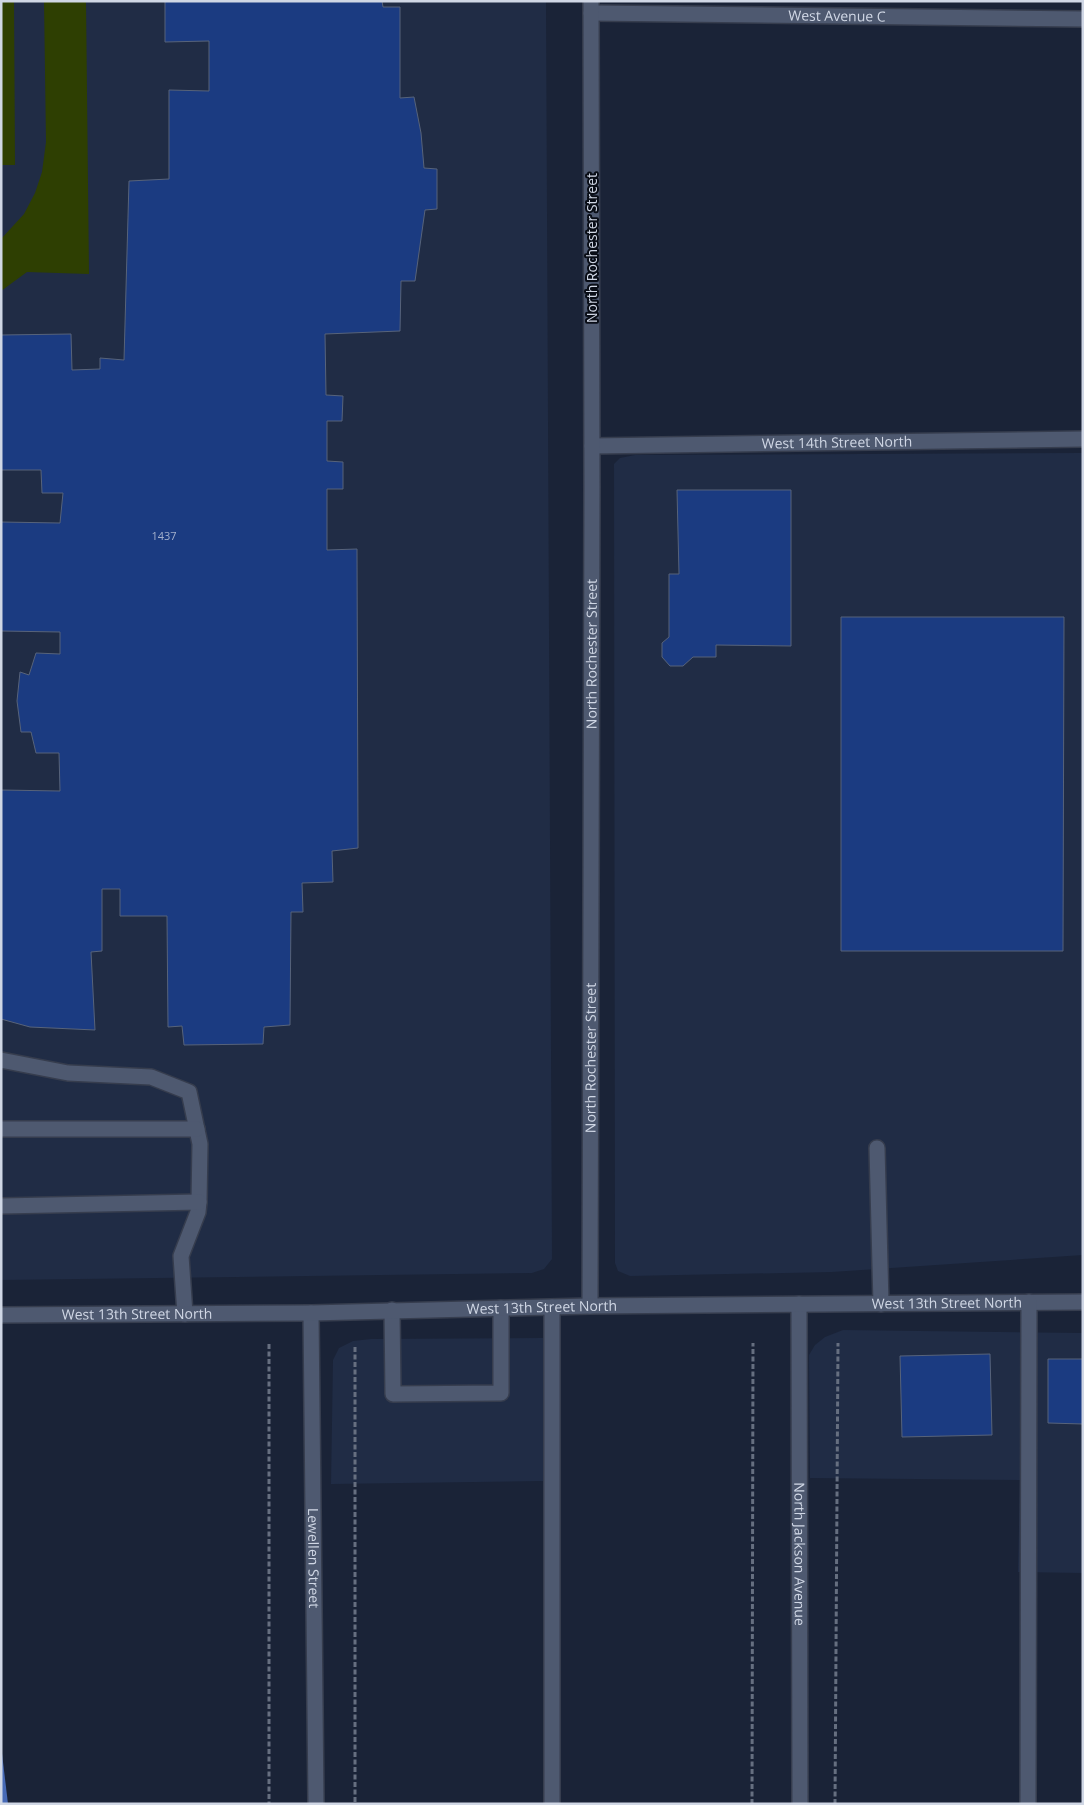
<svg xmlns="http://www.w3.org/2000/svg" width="1084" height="1805" viewBox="0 0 1084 1805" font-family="'Open Sans',sans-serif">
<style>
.built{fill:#202c45}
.green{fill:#2e3f02}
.water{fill:#476ab6}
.building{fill:#1b3b81;stroke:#57637a}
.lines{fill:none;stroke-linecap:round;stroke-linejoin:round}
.minor-casing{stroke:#363d4e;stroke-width:18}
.path{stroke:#666f80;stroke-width:3;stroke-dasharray:5 2.5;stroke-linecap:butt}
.minor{stroke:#4e5970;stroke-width:15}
.labels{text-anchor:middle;stroke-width:4;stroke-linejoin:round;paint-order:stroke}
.number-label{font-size:11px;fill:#a3b0cc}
.street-label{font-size:14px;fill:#d0d7e5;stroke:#090d16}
</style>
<rect width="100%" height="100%" fill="#1a2337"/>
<!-- built -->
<path class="built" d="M1 1H546L552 1259 544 1269 532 1273 1 1280Z
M1083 453V1255L832 1272 630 1276 618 1271 615 1263 614 464 620 458 635 455Z
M843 1330 1083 1333V1573L1018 1572 1020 1480 810 1478 809 1355 815 1345 825 1337Z
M543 1338V1481L331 1484 333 1360 339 1348 353 1341 371 1339Z"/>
<!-- green -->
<path class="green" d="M1 1H14L15 165H1Z
M44 1H86L89 274 27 272 1 291V239L24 214 35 193 42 172 46 142Z"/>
<!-- water -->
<path class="water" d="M1 1745 8 1804H1Z"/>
<!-- building -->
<path class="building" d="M165 1H382L383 7H400V98L414 97 421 133 424 168 437 169V209L425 210 415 281H401L400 331 325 334 326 395 343 396 342 421H327V461L343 462V489H327V550L357 549 358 848 332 851 333 882 302 883 303 912H291L290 1025 264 1027 263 1044 184 1045 182 1026 168 1027 167 916H120V889H102V951L91 952 95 1030 30 1027 1 1019V790L60 791 59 753H36L31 732H21L17 701 20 672 29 675 36 653 60 654V632L1 631V522L60 523 63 493H42L41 470H1V335L71 334 72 370 100 369V358L124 360 129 181 169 179V90L209 91V41L165 42Z
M677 490H791V646L716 645V657H693L683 666H670L662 657V643L669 637V574H679Z
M841 617H1064L1063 951H841Z
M990 1354 992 1435 902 1437 900 1356Z
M1048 1359H1083V1424L1048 1423Z"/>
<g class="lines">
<!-- minor casing -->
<g class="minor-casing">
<g id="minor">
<path id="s1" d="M591 13 1083 19"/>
<path id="s2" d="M592 446 1083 439"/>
<path d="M1 1060 68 1073 151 1077 189 1092 200 1144 199 1202 198 1212 181 1256 185 1314"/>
<path d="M1 1129H197"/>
<path d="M877 1148 881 1304"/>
<path d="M1 1206 199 1202"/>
<path id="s3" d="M799 1304 800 1804"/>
<path id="s4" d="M590 1306 592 486 591 1"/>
<path d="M392 1310 393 1394 501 1393V1308"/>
<path id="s5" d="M311 1313 316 1804"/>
<path id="s6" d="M1 1315 311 1313 590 1306 1083 1302"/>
<path d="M552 1804V1307"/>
<path d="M1028 1804 1029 1302"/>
</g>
</g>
<!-- path -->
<path class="path" d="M269 1344V1804
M355 1347V1804
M752 1804 753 1343
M835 1804 838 1343"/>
<!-- minor -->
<use href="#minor" class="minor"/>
</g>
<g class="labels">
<!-- number labels -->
<g class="number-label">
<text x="164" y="540">1437</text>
</g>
<!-- street labels -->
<g class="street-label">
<text dy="5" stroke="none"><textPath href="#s1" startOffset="246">West Avenue C</textPath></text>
<text transform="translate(592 248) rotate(-90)" y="5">North Rochester Street</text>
<text dy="5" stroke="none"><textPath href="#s2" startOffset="245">West 14th Street North</textPath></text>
<text dy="5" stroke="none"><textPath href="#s4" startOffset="652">North Rochester Street</textPath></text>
<text dy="5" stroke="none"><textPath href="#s4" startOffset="248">North Rochester Street</textPath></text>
<text dy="5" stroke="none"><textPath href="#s6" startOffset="946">West 13th Street North</textPath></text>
<text dy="5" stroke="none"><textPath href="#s6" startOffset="541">West 13th Street North</textPath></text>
<text dy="5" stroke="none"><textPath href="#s6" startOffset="136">West 13th Street North</textPath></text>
<text dy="5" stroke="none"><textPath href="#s3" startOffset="250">North Jackson Avenue</textPath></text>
<text dy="5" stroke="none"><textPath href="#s5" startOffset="245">Lewellen Street</textPath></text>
</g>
</g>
<!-- border -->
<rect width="1084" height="1805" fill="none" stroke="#d0d7e5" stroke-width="5"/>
</svg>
